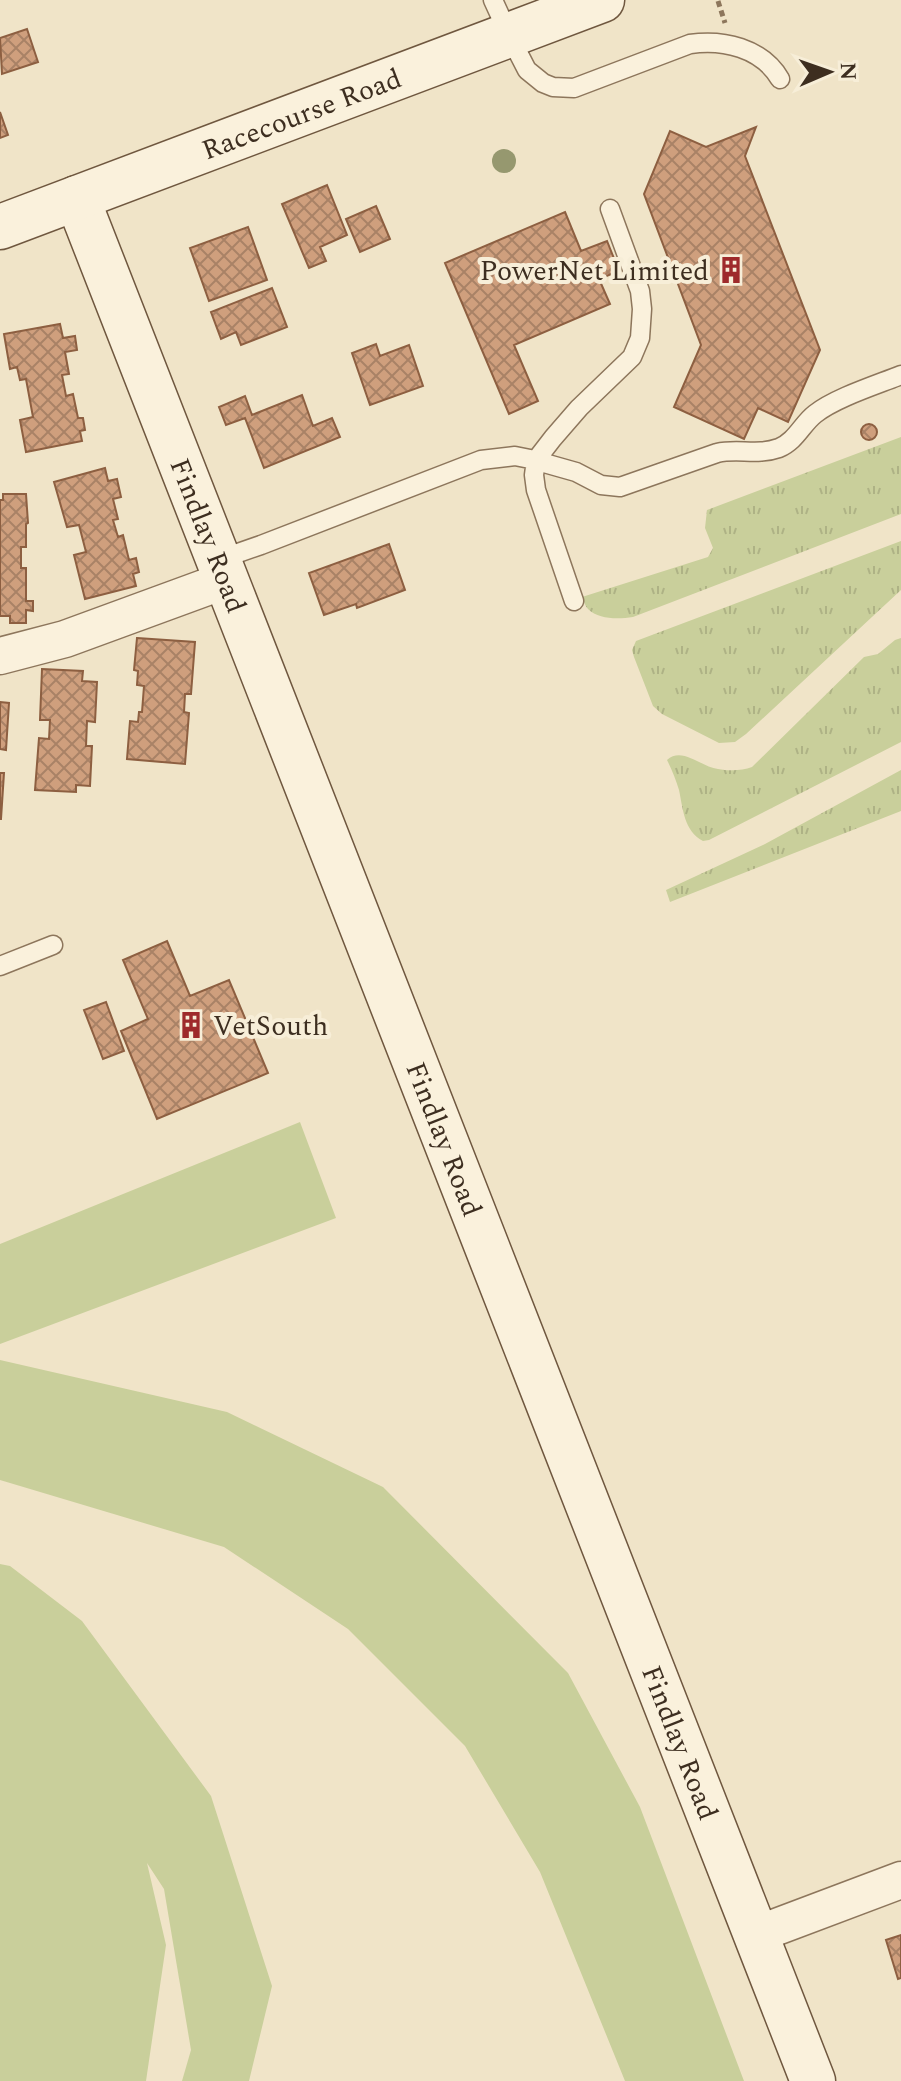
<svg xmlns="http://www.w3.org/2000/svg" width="901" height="2081" viewBox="0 0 901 2081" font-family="Spectral,serif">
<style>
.grass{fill:url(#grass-tufts)}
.garden{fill:#c9cf9b}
.building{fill:url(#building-cross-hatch);stroke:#8d5f41;stroke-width:2}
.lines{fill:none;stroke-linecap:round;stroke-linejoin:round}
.lane-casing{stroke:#8d765c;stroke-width:21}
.street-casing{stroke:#8d765c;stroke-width:39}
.secondary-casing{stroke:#6f573f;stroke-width:47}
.path{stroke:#8d765c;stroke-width:5;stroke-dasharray:6 4;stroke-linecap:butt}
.lane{stroke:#faf1dc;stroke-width:18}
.street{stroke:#faf1dc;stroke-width:36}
.secondary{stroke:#faf1dc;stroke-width:44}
.tree{fill:#96986f}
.labels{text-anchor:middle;stroke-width:8;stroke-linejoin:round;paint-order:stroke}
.street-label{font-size:28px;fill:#3d2e20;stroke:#f7eed8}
.poi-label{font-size:28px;fill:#3d2e20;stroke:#f7eed8;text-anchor:end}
</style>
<defs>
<pattern id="grass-tufts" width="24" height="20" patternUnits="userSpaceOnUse" patternTransform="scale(2)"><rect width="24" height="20" fill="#c9cf9b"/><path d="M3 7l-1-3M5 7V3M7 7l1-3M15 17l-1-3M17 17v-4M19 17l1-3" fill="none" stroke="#aeb285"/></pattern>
<pattern id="building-cross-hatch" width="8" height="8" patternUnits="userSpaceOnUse" patternTransform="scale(2)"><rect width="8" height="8" fill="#cf9f7d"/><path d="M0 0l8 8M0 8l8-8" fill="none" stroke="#a98266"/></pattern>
</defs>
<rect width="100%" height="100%" fill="#f0e4c8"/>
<!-- grass -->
<path class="grass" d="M901 437V514L633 617C619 619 599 620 588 609 585 606 584 601 582 597L708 557 713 548 705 528 707 510Z
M901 541V590L746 734 735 742 719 743 662 714 653 706 634 657 632 650 636 641Z
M901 638V742L709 840 703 841C684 831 683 809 679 790 676 780 672 770 667 760 682 746 701 767 718 769 728 771 742 771 752 767L864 657 878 654 895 640Z
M901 770V811L670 902 666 890 765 844Z"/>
<!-- garden -->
<path class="garden" d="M300 1122 336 1218 0 1344V1244Z
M0 1360 227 1412 383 1487 568 1673 640 1807 744 2081H625L540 1872 465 1746 348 1629 224 1547 0 1480Z
M0 1564 10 1566 82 1621 211 1796 272 1986 249 2081H182L191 2050 164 1889 147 1863 166 1945 146 2081H0Z"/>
<!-- building -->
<path class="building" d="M27 29 38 62 2 74 0 38Z
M0 112 8 135 0 138Z
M756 127 745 156 820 350 788 422 758 408 744 439 674 407 701 345 644 194 670 131 706 147Z
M327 185 347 235 320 247 326 261 309 268 282 204Z
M376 206 390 239 360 252 346 219Z
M565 212 581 251 607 241 619 271 599 279 610 304 514 345 538 401 509 414 445 263Z
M248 227 267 280 209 301 190 248Z
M272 288 287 327 241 345 236 332 221 339 211 312Z
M60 324 63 338 75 336 77 350 65 352 69 374 62 375 66 396 73 394 78 418H83L85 430 80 431 82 441 26 452 20 420 33 417 26 379 20 380 17 367 10 369 4 334Z
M376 344 380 356 409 345 423 386 370 405 352 353Z
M302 395 313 426 332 418 340 437 264 468 245 418 226 425 219 407 245 396 252 415Z
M861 432a8 8 0 1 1 16 0a8 8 0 1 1-16 0Z
M105 468 108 481 117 479 121 497 113 499 118 519 113 520 118 537 123 535 129 560 136 558 139 572 133 574 136 586 85 599 74 555 86 552 79 525 67 527 54 482Z
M3 494H26L28 523 26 524V547H21V568H26V601H33V611L26 610V623H10V616H0V500H3Z
M389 544 405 590 357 608 356 604 324 615 309 573Z
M137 638 195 642 191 694H185L184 712 189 713 185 764 127 759 130 721 138 722 139 712H142L144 686 137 685 138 671 134 670Z
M42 669 83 671 82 681 97 682 95 722 87 721 86 746H92L90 786 76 785V792L35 790 39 738 49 739 50 720H40Z
M0 702 9 703 6 750 0 749Z
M0 773H4L1 819H0Z
M167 941 190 996 229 980 268 1073 157 1119 121 1031 148 1019 123 960Z
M106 1002 124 1051 103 1059 84 1010Z
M901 1935V1978L898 1979 886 1940Z"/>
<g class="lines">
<!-- lane casing -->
<g class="lane-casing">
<path id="lane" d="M493 0 509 35 527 70 543 83 553 87 574 88 690 44C723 39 762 48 780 79
M218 560 261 545 481 460 515 456 530 459 576 472 601 485 620 487 717 453C739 448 756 456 779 448 796 441 802 424 815 414 835 398 876 385 901 375
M574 601 536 490 534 475 536 460 553 438 579 408 632 357 640 338 642 309 640 291 610 209
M0 966 53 945"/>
</g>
<!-- street casing -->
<g class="street-casing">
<path id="street" d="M0 656 65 639 226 580
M755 1935 901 1880"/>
</g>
<!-- secondary casing -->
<g class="secondary-casing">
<g id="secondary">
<path id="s1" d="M77 198 813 2081"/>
<path id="s2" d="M0 227 602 0"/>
</g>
</g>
<!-- path -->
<path class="path" d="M718 1 725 23"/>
<!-- lane -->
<use href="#lane" class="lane"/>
<!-- street -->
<use href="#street" class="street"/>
<!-- secondary -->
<use href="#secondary" class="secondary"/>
</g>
<!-- trees -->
<circle class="tree" cx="504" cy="161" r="12"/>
<!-- icons -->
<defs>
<g id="building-bare" transform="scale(2.16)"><path d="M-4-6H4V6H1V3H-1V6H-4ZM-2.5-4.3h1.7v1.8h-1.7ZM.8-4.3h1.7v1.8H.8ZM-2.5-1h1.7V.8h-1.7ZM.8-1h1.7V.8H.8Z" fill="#9e2a2b" stroke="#f7eed8" stroke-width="2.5" paint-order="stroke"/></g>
</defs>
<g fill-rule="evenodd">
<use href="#building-bare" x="731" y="270"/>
<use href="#building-bare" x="191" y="1025"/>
</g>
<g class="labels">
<!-- street labels -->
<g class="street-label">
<text dy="10" stroke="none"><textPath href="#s2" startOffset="322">Racecourse Road</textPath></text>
<text dy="10" stroke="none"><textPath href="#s1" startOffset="362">Findlay Road</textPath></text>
<text dy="10" stroke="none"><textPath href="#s1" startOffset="1010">Findlay Road</textPath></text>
<text dy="10" stroke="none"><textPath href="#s1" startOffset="1658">Findlay Road</textPath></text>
</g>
<!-- poi labels -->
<g class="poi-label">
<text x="709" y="280">PowerNet Limited</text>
<text x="213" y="1035" text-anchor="start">VetSouth</text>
</g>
</g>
<!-- north arrow -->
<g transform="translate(829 72) rotate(88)" stroke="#f7eed8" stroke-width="6" paint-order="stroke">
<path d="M0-6L14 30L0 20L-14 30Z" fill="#3d2e20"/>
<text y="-12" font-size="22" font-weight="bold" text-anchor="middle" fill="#3d2e20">N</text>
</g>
</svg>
